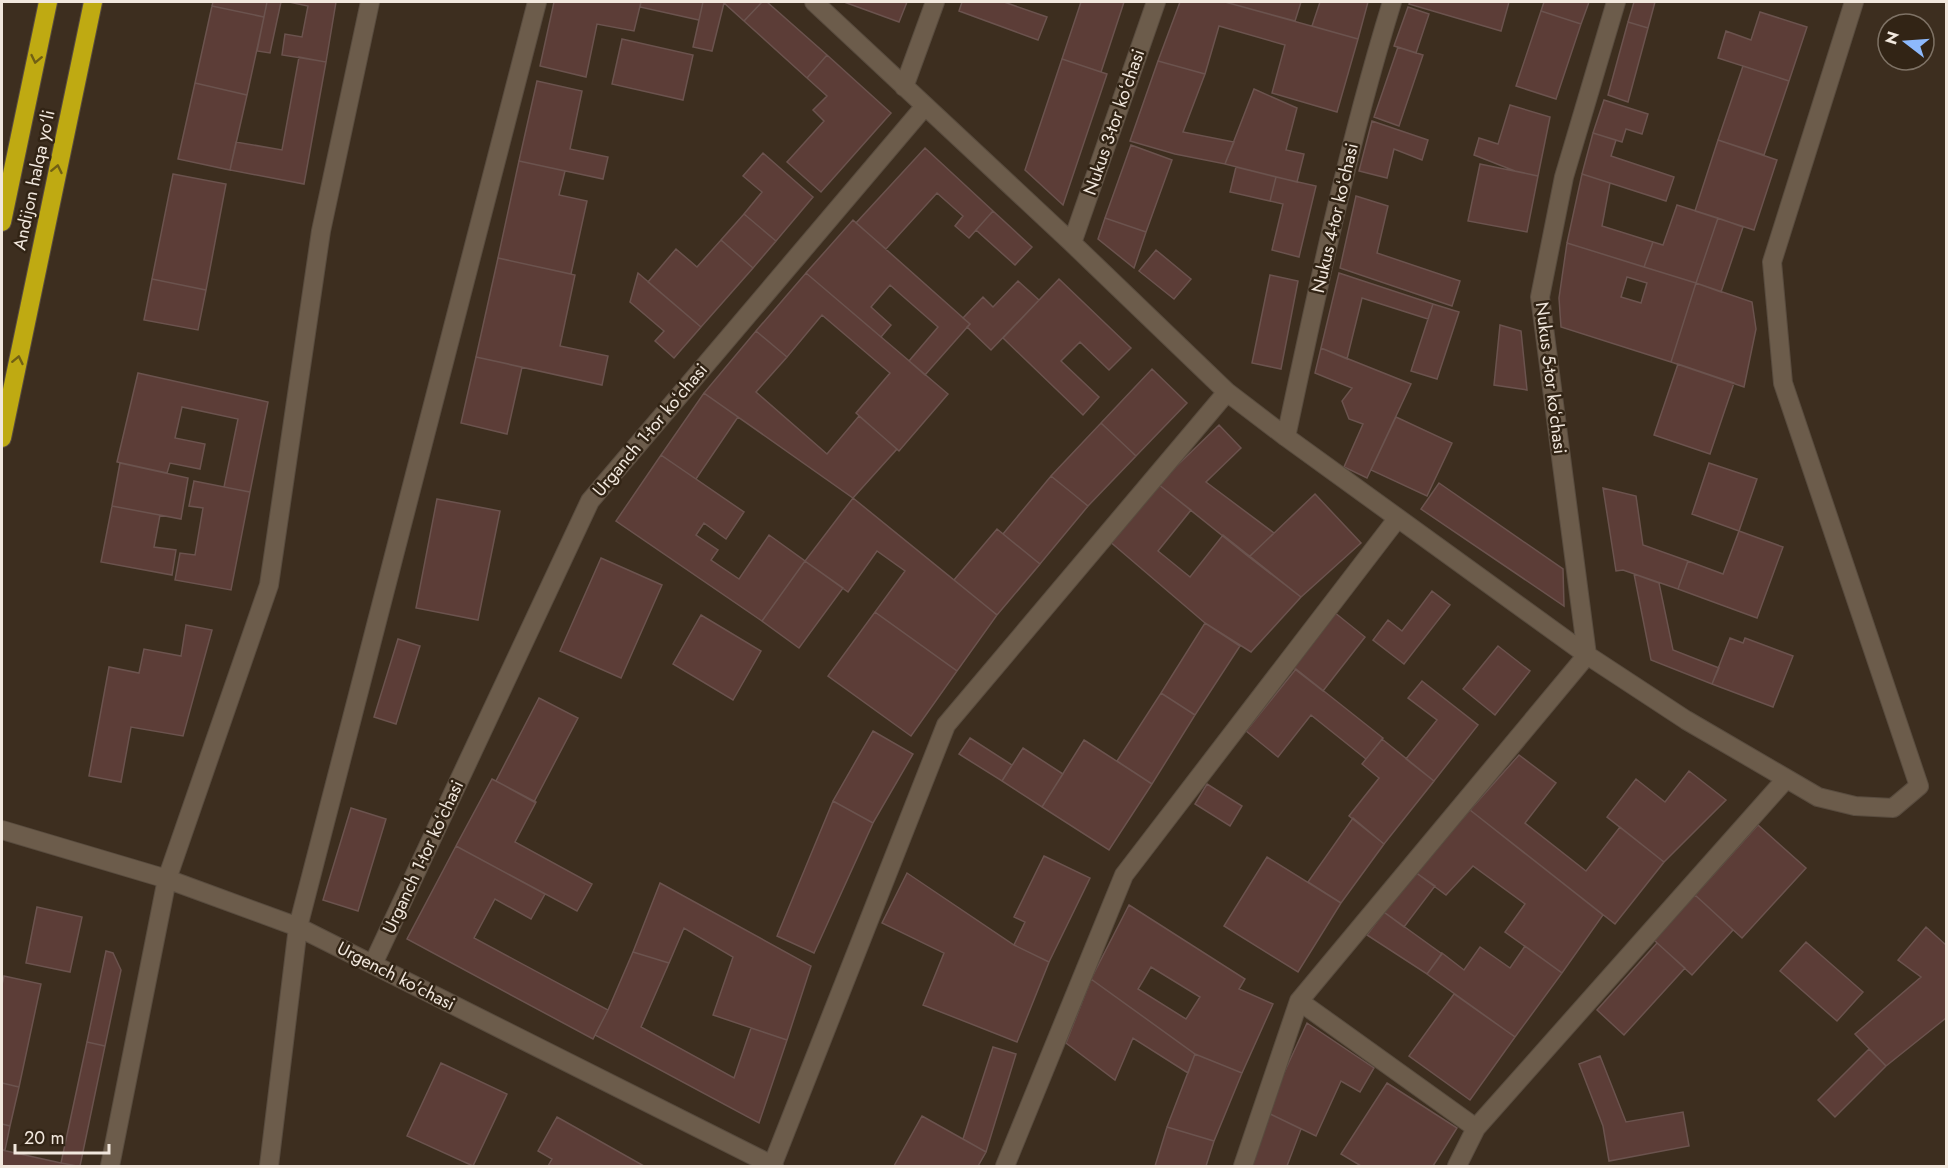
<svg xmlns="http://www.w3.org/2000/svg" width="1948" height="1168" viewBox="0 0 1948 1168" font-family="Jost,sans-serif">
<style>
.building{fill:#5c3d37;stroke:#6b534e;stroke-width:1.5;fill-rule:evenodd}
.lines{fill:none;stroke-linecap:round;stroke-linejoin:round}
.minor-casing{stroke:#594c3f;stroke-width:20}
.highway-casing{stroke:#594c3f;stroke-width:20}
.minor{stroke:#6c5c4b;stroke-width:18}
.highway{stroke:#bfaa12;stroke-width:18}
.oneway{stroke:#716014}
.labels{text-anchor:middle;stroke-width:5;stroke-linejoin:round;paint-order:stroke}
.street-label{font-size:18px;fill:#f1e7dd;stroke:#322415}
</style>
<rect width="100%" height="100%" fill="#3d2e1f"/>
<!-- building -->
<path class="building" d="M213 2H267L264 17 212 6Z
M267 2H281L270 53 257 51Z
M289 2H336L326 62 282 55 285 34 302 37 308 6Z
M554 2H641L634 31 597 24 586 77 540 66Z
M641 2H703L699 20 640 7Z
M703 2H762L744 21 724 3 712 51 693 47Z
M762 2H767L827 55 807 78 744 21Z
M844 2H907L899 22Z
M962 2H1004L1047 17 1038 40 959 11Z
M1081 2H1124L1101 72 1062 59Z
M1180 2H1225L1358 39 1337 112 1272 93 1285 45 1219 26 1205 74 1158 61Z
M1225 2H1301L1295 21Z
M1320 2H1368L1358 39 1312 26Z
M1410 2H1509L1501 31 1409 4Z
M1544 2H1589L1581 24 1541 11Z
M1634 2H1655L1648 28 1628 22Z
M212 6 264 17 247 95 195 83Z
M1408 7 1429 14 1416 53 1394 46Z
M1541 11 1581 24 1556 99 1516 86Z
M1760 12 1807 27 1789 81 1718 58 1726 31 1751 40Z
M1628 22 1648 28 1628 102 1608 95Z
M622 39 693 55 683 100 612 84Z
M1398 47 1423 55 1399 126 1374 117Z
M827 55 891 113 821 192 787 162 824 121 813 110 827 96 807 78Z
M299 57 326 62 304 184 230 170 236 142 282 150Z
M1062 59 1107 74 1063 205 1025 170Z
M1158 61 1205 74 1183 132 1234 142 1225 164 1175 154 1130 141Z
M1743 66 1789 81 1764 155 1718 140Z
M537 81 582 91 570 149 608 157 603 179 519 161Z
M195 83 247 95 230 170 178 159Z
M1254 89 1297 108 1286 150 1304 154 1297 182 1225 164Z
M1604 100 1648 114 1642 134 1626 129 1622 142 1593 133Z
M1510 105 1550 117 1538 176 1515 171 1474 155 1479 138 1498 144Z
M1372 121 1428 140 1422 160 1394 149 1387 178 1359 171Z
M1593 133 1616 140 1611 156 1674 177 1666 201 1582 174Z
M1718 140 1777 160 1754 230 1695 211Z
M1131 145 1172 160 1146 232 1105 218Z
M925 148 993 211 969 238 955 226 963 216 937 193 886 249 856 223Z
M763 153 813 197 776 241 744 214 762 192 743 176Z
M519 161 565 171 559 195 587 201 571 274 498 258Z
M1480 164 1538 176 1527 232 1468 221Z
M1236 167 1276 177 1270 201 1230 192Z
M173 174 226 184 206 290 152 279Z
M1582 174 1610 183 1602 226 1653 242 1644 267 1567 243Z
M1276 177 1316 186 1299 257 1272 250 1283 204 1270 201Z
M1356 196 1388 206 1377 253 1460 281 1452 306 1340 268Z
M1677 205 1718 218 1696 283 1644 267 1653 242 1663 245Z
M993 211 1032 247 1015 265 976 230Z
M744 214 776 241 753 268 721 240Z
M1105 218 1146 232 1134 268 1098 239Z
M1718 218 1743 227 1721 292 1696 283Z
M853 220 970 324 925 375 909 361 938 327 890 285 871 307 891 325 881 337 806 273Z
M721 240 753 268 701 327 648 282 676 249 697 267Z
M1567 243 1696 283 1671 362 1561 327 1559 298ZM1627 277 1647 283 1641 303 1621 297Z
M1156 250 1191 279 1174 299 1139 271Z
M498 258 575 275 560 346 608 356 602 385 476 357Z
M638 273 701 327 674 358 655 341 664 331 630 302Z
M806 273 948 394 899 451 856 413 890 373 822 315 787 357 756 331Z
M1339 273 1433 304 1428 319 1362 298 1347 359 1321 348Z
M1270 275 1298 281 1281 369 1252 363Z
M152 279 206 290 198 330 144 320Z
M1059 279 1131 348 1109 370 1080 342 1061 361 1099 397 1083 415 1003 338Z
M1018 281 1039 300 991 350 967 327 970 324 963 318 983 297 993 307Z
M1696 283 1752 302 1756 329 1744 387 1671 362Z
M1433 304 1459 312 1437 379 1411 371Z
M1500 325 1521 331 1527 390 1494 385Z
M756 331 787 357 756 392 827 454 859 416 897 449 853 498 704 393Z
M1321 348 1411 384 1367 478 1344 467 1363 424 1349 419 1342 401 1352 388 1315 373Z
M476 357 522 367 507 434 461 423Z
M1678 364 1734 383 1710 454 1654 435Z
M1152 369 1187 403 1136 456 1101 423Z
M138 373 268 402 250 492 224 487 238 419 182 407 175 438 205 444 200 469 170 463 167 473 117 462Z
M704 393 738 417 696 479 661 455Z
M1396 417 1452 443 1427 496 1371 470Z
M1101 423 1136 456 1088 506 1051 476Z
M1219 425 1241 448 1206 482 1274 533 1249 557 1158 484Z
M661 455 744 512 726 539 704 523 696 535 718 550 711 560 739 579 769 535 805 561 762 621 616 521Z
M120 463 188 478 181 519 112 506Z
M1709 463 1757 479 1739 531 1692 514Z
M1051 476 1088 506 1040 564 1003 534Z
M194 481 250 492 231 590 175 580 180 553 195 555 203 508 189 506Z
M1439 483 1563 569 1564 606 1421 509Z
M1158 484 1191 510 1158 551 1190 577 1223 535 1301 597 1251 652 1205 623 1108 540Z
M1603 488 1636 496 1643 545 1688 561 1678 589 1623 570 1616 571Z
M1315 494 1361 543 1301 597 1249 557Z
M853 498 997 615 957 671 875 612 905 571 877 551 848 592 805 561Z
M437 499 500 511 478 620 416 608Z
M112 506 160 515 154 547 176 550 172 575 101 562Z
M997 529 1040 564 997 615 954 580Z
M1739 531 1783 547 1757 618 1678 589 1688 561 1723 574Z
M601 558 662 585 621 678 560 651Z
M805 561 843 588 799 648 762 621Z
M1634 574 1659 583 1673 650 1719 668 1712 684 1651 660Z
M1432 591 1450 605 1404 664 1373 640 1388 620 1402 631Z
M875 612 957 671 911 736 828 676Z
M1334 612 1365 637 1323 691 1291 666Z
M701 615 761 651 733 700 673 664Z
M1205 623 1240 646 1195 715 1161 693Z
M186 625 212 630 183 736 131 727 121 782 89 776 109 667 139 673 144 649 181 656Z
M1730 638 1743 643 1745 638 1793 656 1773 707 1712 684Z
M398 639 420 646 396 724 374 717Z
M1498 646 1530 671 1495 715 1463 689Z
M1296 669 1383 738 1366 759 1311 715 1278 757 1246 731Z
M1422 681 1478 725 1434 781 1406 759 1437 720 1408 698Z
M1161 693 1195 715 1152 784 1117 761Z
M539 698 578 718 534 802 496 781Z
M873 731 913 754 873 823 833 801Z
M970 738 1012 765 1002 781 959 754Z
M1382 739 1434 781 1384 844 1349 816 1379 778 1362 764Z
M1084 740 1152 784 1109 850 1042 807Z
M1023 748 1063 774 1042 807 1002 781Z
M1519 755 1556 783 1525 823 1586 871 1620 827 1664 862 1615 924 1470 810Z
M1689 771 1726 800 1664 862 1607 817 1636 779 1665 802Z
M492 779 536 802 515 842 592 884 577 911 456 846Z
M1207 784 1242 806 1230 826 1195 804Z
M833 801 873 823 814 953 777 936Z
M351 808 386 819 358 911 323 900Z
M1470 810 1603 915 1562 973 1505 932 1525 904 1473 866 1446 895 1415 872Z
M1353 818 1384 844 1341 903 1308 882Z
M1758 825 1806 868 1742 938 1695 895Z
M456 846 545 894 531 919 495 899 474 938 608 1010 593 1039 407 939Z
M1044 856 1090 878 1049 962 1014 945 1025 922 1014 917Z
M1267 857 1341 903 1298 972 1224 926Z
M1415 872 1435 886 1404 927 1384 912Z
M907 873 1014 945 1049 962 1017 1042 923 1005 944 953 882 923Z
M660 883 811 966 787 1040 713 1015 733 957 684 928 669 963 633 952Z
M1695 895 1733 930 1692 975 1654 940Z
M1129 905 1245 979 1239 989 1273 1004 1242 1073 1195 1054 1091 979ZM1151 967 1200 997 1186 1019 1138 989Z
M37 907 82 917 70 972 26 963Z
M1384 912 1442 954 1427 974 1367 935Z
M1926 927 1946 945V1018L1886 1066 1855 1034 1921 977 1898 960Z
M1806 942 1863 992 1837 1021 1780 971Z
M1657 943 1685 968 1624 1035 1597 1010Z
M1525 946 1562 973 1515 1037 1427 974 1442 953 1464 970 1480 947 1510 968Z
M106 951 113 953 121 970 105 1046 87 1042Z
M633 952 669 963 641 1027 734 1078 751 1028 787 1040 759 1123 595 1035 608 1010Z
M4 976 41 984 19 1087 2 1083V985Z
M1091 979 1195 1054 1188 1073 1133 1038 1115 1080 1066 1043Z
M1454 994 1515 1037 1470 1100 1409 1056Z
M1307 1023 1374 1068 1360 1092 1341 1081 1316 1136 1266 1112Z
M87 1042 105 1046 80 1166H77L61 1163Z
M993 1047 1016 1054 986 1152 963 1139Z
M1869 1049 1886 1066 1835 1117 1818 1100Z
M1195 1054 1242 1073 1214 1141 1167 1127Z
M1600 1056 1626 1122 1683 1112 1689 1146 1609 1161 1603 1126 1579 1064Z
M441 1063 507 1094 473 1166 407 1136Z
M2 1083 19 1087 10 1126 2 1124Z
M1387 1083 1457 1128 1433 1166H1361L1341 1154Z
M1266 1112 1301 1129 1287 1166H1245Z
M922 1116 986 1152 978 1166H894Z
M557 1117 644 1166H548L552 1159 538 1151Z
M2 1124 10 1126 5 1150H2Z
M1167 1127 1214 1141 1206 1166H1155Z
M2 1150 61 1163 77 1166H2Z"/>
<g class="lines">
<!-- minor casing -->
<g class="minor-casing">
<path id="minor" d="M814 2 1072 243 1227 392 1286 437 1587 655 1686 720 1818 797 1855 806 1893 808 1919 786 1783 383 1772 262 1854 2
M904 87 935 2
M1072 243 1156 2
M1286 437C1317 291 1348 145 1392 2
M2 830 167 879 298 927 774 1166
M373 964 590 501 925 106
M1299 1001 1476 1128
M110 1166 167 879 269 585 321 231 370 2
M269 1166 298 927 537 2
M772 1166 946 725 1227 392
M1005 1166 1124 875 1397 519
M1243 1166 1299 1001 1587 655 1540 297 1564 177 1616 2
M1457 1166 1476 1128 1786 779"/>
</g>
<!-- highway casing -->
<g class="highway-casing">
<path id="highway" d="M2 222 48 2
M2 438 93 2"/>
</g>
<!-- minor -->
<use href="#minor" class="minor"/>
<!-- highway -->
<use href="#highway" class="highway"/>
</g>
<!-- one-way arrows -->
<defs><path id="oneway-chevron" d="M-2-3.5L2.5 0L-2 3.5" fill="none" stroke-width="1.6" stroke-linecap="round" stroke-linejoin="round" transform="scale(1.5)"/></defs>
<g class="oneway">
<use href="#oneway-chevron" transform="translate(36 59) rotate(102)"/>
<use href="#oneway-chevron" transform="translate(57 169) rotate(-78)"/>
<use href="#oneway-chevron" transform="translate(18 360) rotate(-78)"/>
</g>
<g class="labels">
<!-- street labels -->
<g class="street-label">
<text transform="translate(1114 122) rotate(-71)" y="6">Nukus 3-tor koʻchasi</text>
<text transform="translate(34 180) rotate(-78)" y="6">Andijon halqa yo‘li</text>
<text transform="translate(1335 218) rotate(-77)" y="6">Nukus 4-tor koʻchasi</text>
<text transform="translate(1551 378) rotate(83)" y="6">Nukus 5-tor koʻchasi</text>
<text transform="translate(650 430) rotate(-50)" y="6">Urganch 1-tor koʻchasi</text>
<text transform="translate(423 857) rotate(-65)" y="6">Urganch 1-tor koʻchasi</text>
<text transform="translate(396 976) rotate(27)" y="6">Urgench ko'chasi</text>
</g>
</g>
<!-- border -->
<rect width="1948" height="1168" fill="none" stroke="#f1e7dd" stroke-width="6"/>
<!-- north arrow -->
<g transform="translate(1906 42) rotate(287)"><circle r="28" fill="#322415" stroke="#7e7265" stroke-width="1.5"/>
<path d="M0-4.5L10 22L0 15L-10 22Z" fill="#8db9fc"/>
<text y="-9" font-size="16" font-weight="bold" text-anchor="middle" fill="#f1e7dd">N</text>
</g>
<!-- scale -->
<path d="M15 1144v9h94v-9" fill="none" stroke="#f1e7dd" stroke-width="3"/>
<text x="24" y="1144" font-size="18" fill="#f1e7dd" stroke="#322415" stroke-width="4.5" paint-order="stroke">20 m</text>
</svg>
